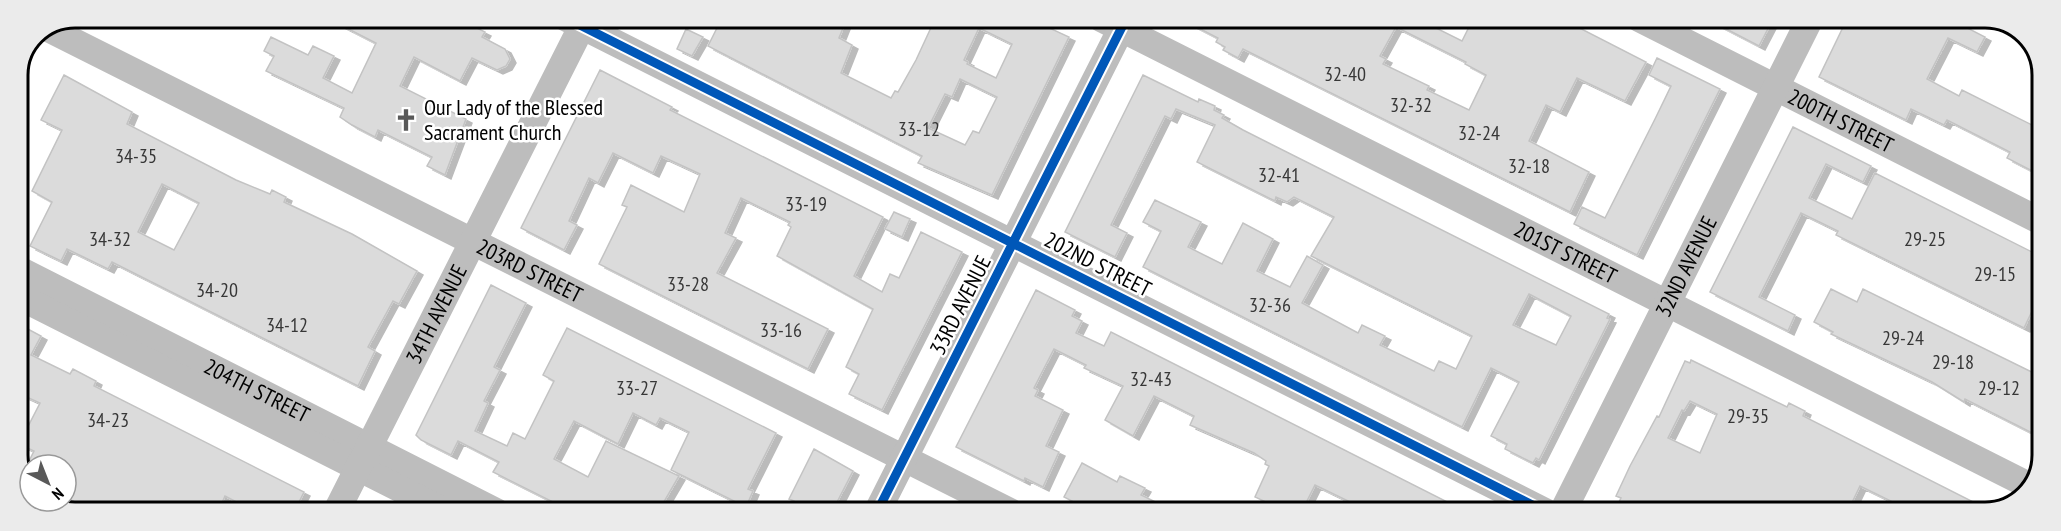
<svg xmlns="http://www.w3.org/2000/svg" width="2061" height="531" viewBox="0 0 2061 531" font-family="'PT Sans Narrow',sans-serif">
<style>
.building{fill:#dbdbdb;stroke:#c3c3c3;stroke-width:1.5;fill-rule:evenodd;filter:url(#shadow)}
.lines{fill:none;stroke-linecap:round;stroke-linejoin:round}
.minor{stroke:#bdbdbd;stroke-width:27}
.cycleway-casing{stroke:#fff;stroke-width:13}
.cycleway{stroke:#0057b8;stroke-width:9}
.labels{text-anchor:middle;stroke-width:5;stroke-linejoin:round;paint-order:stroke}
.number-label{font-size:20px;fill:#373737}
.poi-label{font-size:22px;fill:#000;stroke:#fff;text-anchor:start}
.street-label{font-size:22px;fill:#000;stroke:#fff}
.rim{fill:none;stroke:#000;stroke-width:3}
</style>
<defs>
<filter id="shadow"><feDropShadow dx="6" dy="4" stdDeviation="0" flood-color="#0004"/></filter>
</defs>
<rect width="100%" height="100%" fill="#fff"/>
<!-- building -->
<path class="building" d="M327 18H457L485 32 482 37 505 49 510 59 506 66 497 70 472 58 460 81 414 57 400 86 466 119 445 175 427 166 432 157 378 130 375 137 352 125 340 117 344 108 266 71 274 56 264 51 271 37 308 55 313 46 334 56 323 78 352 93 376 43Z
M722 18H847L839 38 852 45 841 73 891 98 895 91 898 92 916 60 935 19H1030L1069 37 992 195 918 163 922 156 708 46ZM979 28 1012 44 996 78 967 64 968 62 964 60ZM960 79 997 97 979 133 973 131 965 145 928 128 945 94 952 97Z
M1181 19H1418L1462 41 1473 19H1562L1646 62 1625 101 1577 78 1560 112 1546 105 1529 141 1589 172 1570 212 1243 49 1238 58 1223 50 1225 47 1216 42 1218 38ZM1396 27 1466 62 1465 64 1486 75 1469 110 1427 90 1429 86 1383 64 1386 59 1380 56Z
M1707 19H1773L1759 46Z
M1847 19H1950L1985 37 1977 52 1948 38 1927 79 1959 96 1962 90 2042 130V176L2007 158 2010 152 1947 120 1944 125 1911 109 1906 120 1819 77Z
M686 29 703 37 692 56 677 49Z
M1657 58 1720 89 1637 255 1574 224 1582 207 1605 218 1655 119 1671 86 1649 75Z
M600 70 672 107 670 110 883 217 854 276 882 292 890 274 899 278 921 232 962 252 882 410 849 394 859 374 846 367 873 309 777 256 791 227 788 225 790 222 741 198 725 233 736 238 717 273 828 329 808 369 599 264 627 207 622 205 631 185 684 212 700 174 661 156 653 173 613 153 598 183 589 178 569 221 577 225 564 250 521 228Z
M64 75 132 112 127 124 236 180 270 194 272 190 286 197 284 202 352 234 417 271 399 304 393 301 368 347 375 351 358 386 112 262 108 269 67 249 61 261 30 246 52 202 32 191 62 130 41 120ZM162 184 199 203 174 250 138 232Z
M1143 75 1198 102 1199 99 1215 106 1214 110 1224 115 1222 118 1243 130 1609 314 1607 318 1610 319 1539 460 1536 458 1533 463 1505 449 1507 444 1491 436 1519 382 1491 368 1462 427 1143 267 1161 231 1143 222 1155 200 1201 222 1188 247 1222 264 1243 223 1273 239 1257 271 1290 287 1307 256 1323 265 1302 303 1358 333 1362 325 1385 336 1380 345 1434 371 1439 361 1456 369 1472 336 1311 256 1334 217 1294 197 1287 202 1276 197 1275 201 1197 162 1215 125 1176 109 1171 119 1165 116 1111 225 1127 233 1115 257 1065 232ZM1529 294 1571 316 1556 345 1513 325Z
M1793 127 1871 166 1863 182 1826 164 1809 198 1852 219 1875 173 2042 257V311L2034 307 2024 328 1836 235 1838 231 1801 213 1759 297 1795 315 1788 331 1710 292Z
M894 212 910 219 902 237 885 229Z
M491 285 526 303 494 367 500 370 484 401 488 403 475 431 507 446 513 433 525 439 554 381 543 375 567 328 776 433 748 489 753 491 746 507 671 470 689 432 660 418 656 425 633 413 618 444 574 421 554 459 588 477 606 441 679 476 658 512H573L493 472 499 462 458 441 451 455 421 440 416 435Z
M1831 289 1857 302 1863 289 2042 377V438L1965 399 1964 402 1932 382 1831 334 1833 332 1814 322Z
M1036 290 1075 310 1072 316 1082 321 1076 333 1104 346 1111 332 1469 513H1373L1315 485 1301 513H1261L1266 502 1255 497 1269 466 1265 464 1266 461 1254 453 1190 425 1194 416 1154 396 1133 436 1105 420 1123 386 1084 368 1086 365 1054 349 1034 388 1038 390 1035 396 1063 410 1046 446 1059 452 1043 487 1025 478 1024 481 956 447Z
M24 327 41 336 31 355 70 374 73 369 96 381 94 386 304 492 294 512H256L225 496 218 512H66V465H27L34 451 19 444 40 403 20 394 28 378 21 374 18 380V338Z
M1691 360 1787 407 1789 403 1805 411 1803 416 1991 511 1893 513 1897 504 1860 486 1847 513H1650L1639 507 1637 510 1619 502 1621 498 1616 496 1630 466 1657 416 1659 417 1685 361 1690 363ZM1690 401 1717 414 1700 453 1668 438 1682 410 1684 411Z
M814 449 853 471 832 512H801L791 508 794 501 789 499Z
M1082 463 1117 482 1120 476 1145 488 1141 495 1178 513 1093 512 1064 497Z"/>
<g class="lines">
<!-- minor -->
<g class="minor">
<path d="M566 18 1548 513"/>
<path id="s1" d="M1102 19 2030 486"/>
<path id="s2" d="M1640 19 2042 222"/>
<path id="s3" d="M49 29 1011 512"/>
<path id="s4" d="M18 269 497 512"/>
<path d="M18 296 446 512"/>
<path id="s5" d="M336 512 586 18"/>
<path d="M877 512 1126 19"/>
<path id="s6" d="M1562 513 1810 19"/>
</g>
<!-- cycleway casing -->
<g class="cycleway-casing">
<path id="cycleway" d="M566 18 1548 513
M877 512 1126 19"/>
</g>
<!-- cycleway -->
<use href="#cycleway" class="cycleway"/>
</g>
<!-- icons -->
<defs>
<g id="church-bare" transform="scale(1.8)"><path d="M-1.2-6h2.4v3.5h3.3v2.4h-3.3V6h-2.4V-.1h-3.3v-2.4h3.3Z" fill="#595959" stroke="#fff" stroke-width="2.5" paint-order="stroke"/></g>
</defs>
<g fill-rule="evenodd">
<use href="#church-bare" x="406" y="120"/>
</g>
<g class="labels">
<!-- number labels -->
<g class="number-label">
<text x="1345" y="81">32-40</text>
<text x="1411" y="112">32-32</text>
<text x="919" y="136">33-12</text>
<text x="1479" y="140">32-24</text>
<text x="136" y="163">34-35</text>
<text x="1529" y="173">32-18</text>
<text x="1279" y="182">32-41</text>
<text x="806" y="211">33-19</text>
<text x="110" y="246">34-32</text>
<text x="1925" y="246">29-25</text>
<text x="1995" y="281">29-15</text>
<text x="688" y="291">33-28</text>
<text x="217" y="297">34-20</text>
<text x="1270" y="312">32-36</text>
<text x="287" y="332">34-12</text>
<text x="781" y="337">33-16</text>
<text x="1903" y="345">29-24</text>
<text x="1953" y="369">29-18</text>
<text x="1151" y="386">32-43</text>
<text x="637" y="395">33-27</text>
<text x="1999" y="395">29-12</text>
<text x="1748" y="423">29-35</text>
<text x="108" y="427">34-23</text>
</g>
<!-- poi labels -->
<g class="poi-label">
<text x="424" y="115">Our Lady of the Blessed<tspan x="424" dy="25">Sacrament Church</tspan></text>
</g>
<!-- street labels -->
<g class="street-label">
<text dy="8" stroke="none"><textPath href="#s2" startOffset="225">200TH STREET</textPath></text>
<text dy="8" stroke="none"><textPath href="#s1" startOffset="519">201ST STREET</textPath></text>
<text transform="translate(1098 264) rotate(27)" y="8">202ND STREET</text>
<text dy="8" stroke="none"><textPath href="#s6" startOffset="276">32ND AVENUE</textPath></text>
<text dy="8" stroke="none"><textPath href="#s3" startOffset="538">203RD STREET</textPath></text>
<text transform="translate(960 305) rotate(-63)" y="8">33RD AVENUE</text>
<text dy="8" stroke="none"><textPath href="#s5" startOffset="222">34TH AVENUE</textPath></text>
<text dy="8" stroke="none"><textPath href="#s4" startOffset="268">204TH STREET</textPath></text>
</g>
</g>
<!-- crop -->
<path d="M0 0H2061V531H0ZM75 28H1985A47 47 0 0 1 2032 75V455A47 47 0 0 1 1985 502H75A47 47 0 0 1 28 455V75A47 47 0 0 1 75 28Z" fill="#ebebeb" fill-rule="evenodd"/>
<path class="rim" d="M75 28H1985A47 47 0 0 1 2032 75V455A47 47 0 0 1 1985 502H75A47 47 0 0 1 28 455V75A47 47 0 0 1 75 28Z"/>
<!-- north arrow -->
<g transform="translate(48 483) rotate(138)"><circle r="28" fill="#ffffff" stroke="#999999" stroke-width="1.5"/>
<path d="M0-4.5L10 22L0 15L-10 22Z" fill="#595959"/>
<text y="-9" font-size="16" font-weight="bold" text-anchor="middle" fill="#000000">N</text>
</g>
</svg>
